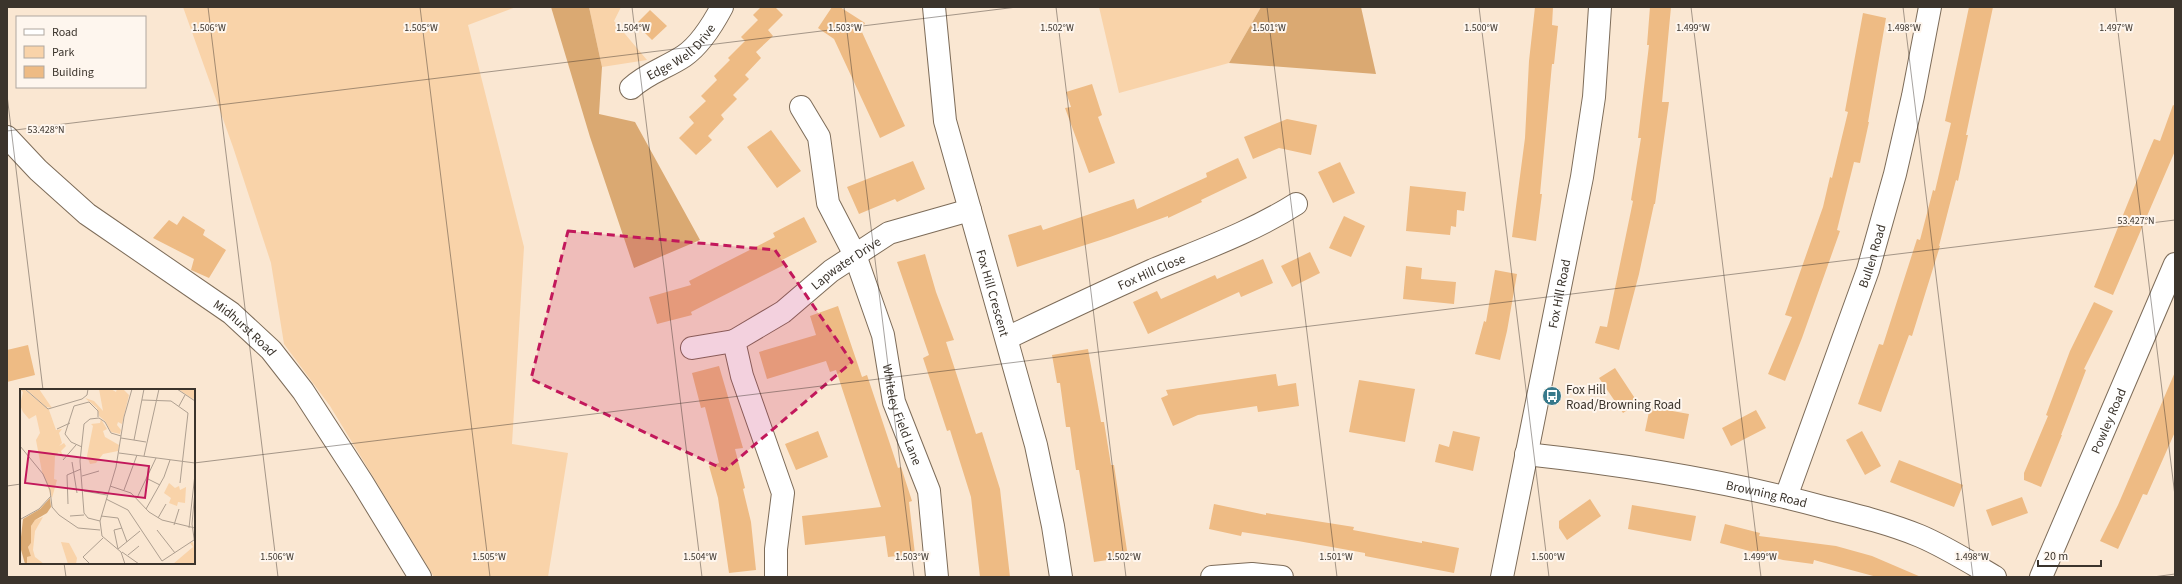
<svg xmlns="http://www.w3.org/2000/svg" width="2182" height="584" viewBox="0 0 2182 584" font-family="'Source Sans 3',sans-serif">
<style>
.green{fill:#f9d3a9}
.forest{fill:#daa972}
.building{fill:#eebb84}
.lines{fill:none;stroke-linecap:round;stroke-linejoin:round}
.minor-casing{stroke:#7d6c59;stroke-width:24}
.minor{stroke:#fff;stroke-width:22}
.marked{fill:#c2185b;fill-opacity:0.2;stroke:#c2185b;stroke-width:3;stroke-dasharray:8 5;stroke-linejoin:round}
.ticks{fill:none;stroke:#3b342c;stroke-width:1;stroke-opacity:0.45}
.labels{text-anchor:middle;stroke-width:4;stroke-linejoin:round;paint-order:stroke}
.street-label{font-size:13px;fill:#3b342c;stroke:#fef6ee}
.poi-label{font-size:13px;fill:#3b342c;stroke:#fef6ee;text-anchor:start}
.inset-road{fill:none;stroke:#ae9f90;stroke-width:1}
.view{fill:#c2185b;fill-opacity:0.15;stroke:#c2185b;stroke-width:2}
.inset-edge{fill:none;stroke:#3b342c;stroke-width:2}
.ticks-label{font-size:10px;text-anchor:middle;fill:#3b342c;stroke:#fef6ee;stroke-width:4;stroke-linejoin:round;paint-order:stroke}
</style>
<rect width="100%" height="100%" fill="#fae7d2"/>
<!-- green -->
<path class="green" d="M183 7H516L468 25 524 247 512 444 568 453 548 577H434L330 406 284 344 271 263 233 147Z
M589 7H621L614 21 647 60 602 67Z
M1099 7H1261L1229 63 1119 93Z"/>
<!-- forest -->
<path class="forest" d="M551 7H589L602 67 599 114 635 122 700 240 634 268 590 137Z
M1261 7H1361L1376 74 1229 63Z"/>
<!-- building -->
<path class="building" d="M761 7H775L783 15 768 30 773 36 756 52 761 58 745 75 749 79 733 95 737 99 721 115 724 119 708 136 712 140 696 155 679 138 694 123 689 117 706 101 701 96 717 80 714 76 730 60 728 58 745 41 741 37 758 20 753 15Z
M832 7H840L865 23 861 30 905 126 880 138 834 39 818 28Z
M1535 7H1553L1552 25 1558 26 1554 64H1552L1540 194H1542L1536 241 1512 237 1525 138 1529 61Z
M1650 7H1671L1662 102H1669L1655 204H1654L1639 274 1619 350 1595 343 1600 326 1607 327 1633 201 1631 200 1641 138H1638L1649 45H1647Z
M1969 7H1993L1966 135H1968L1958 181 1956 180 1939 246H1940L1912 336 1909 335 1881 412 1858 404 1879 344 1883 345 1917 239 1920 240 1933 190 1935 191 1951 123 1945 121Z
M650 10 667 26 652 40 636 24Z
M1863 13 1886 18 1868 122H1869L1860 163 1854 162 1837 230 1840 231 1802 338 1785 381 1768 374 1792 317 1785 315 1823 207 1830 177 1832 178 1848 112 1845 111Z
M1092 84 1102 115 1098 117 1115 163 1089 173 1065 108 1071 107 1066 92Z
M2173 105 2175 106V151L2113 295 2094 287 2148 153 2154 139 2160 141Z
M1287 119 1317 125 1311 155 1279 148 1253 159 1244 137Z
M771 130 801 171 777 188 747 147Z
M1238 158 1247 178 1201 200 1202 202 1168 218V216L1110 237 1017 267 1008 235 1041 225 1043 230 1134 199 1137 209 1207 177 1206 173Z
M913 161 925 189 897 202 895 199 859 214 847 187Z
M1340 162 1355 193 1333 203 1318 172Z
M1410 186 1466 192 1464 211 1457 210 1456 227 1451 226 1450 235 1406 231Z
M183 216 205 230 203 235 226 250 209 278 191 270 194 259 153 238 169 220 177 225Z
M1344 216 1365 226 1351 257 1329 248Z
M804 217 817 242 782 260 784 265 691 312 692 315 657 324 649 297 691 285 689 281 775 237 773 233Z
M1310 252 1320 273 1292 287 1281 266Z
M925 254 936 292 954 340 946 342 976 434 982 432 1000 489 1010 577H980L971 497 950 430 947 431 923 358 929 355 897 262Z
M1263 259 1273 283 1241 297 1239 292 1148 334 1133 302 1157 291 1161 299 1215 275 1217 279Z
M1406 266 1422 268 1421 279 1456 282 1454 304 1403 299Z
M1495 270 1517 274 1507 331 1500 360 1475 354 1484 321 1486 322Z
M2094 302 2113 311 2084 369 2086 370 2061 435H2062L2041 487 2024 480V473L2048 416 2046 415 2070 351Z
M838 306 862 377 867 375 898 468 901 467 912 501 909 502 915 554 888 557 885 536 805 545 802 516 881 507 836 370 830 372 826 361 767 379 759 352 816 335 810 316Z
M28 345 35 375 7 382V350Z
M1088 349 1101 422H1104L1111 465H1114L1128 557 1094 562 1079 470H1076L1070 427H1066L1060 383H1057L1052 355Z
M719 366 743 448 735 449 745 488 743 489 751 522 756 570 729 573 718 498 709 466 719 463 705 407 701 408 692 373Z
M1615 368 1638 403 1623 413 1599 378Z
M2175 372V432L2147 495 2143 494 2118 549 2100 541 2118 505Z
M1276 374 1278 386 1296 383 1299 406 1258 412 1257 406 1198 415 1173 426 1161 398 1168 395 1166 390Z
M1359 380 1415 389 1405 442 1349 432Z
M1650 407 1689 414 1684 439 1645 431Z
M1756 410 1766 428 1731 446 1722 428Z
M818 431 828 457 796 470 785 444Z
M1453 431 1480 437 1473 471 1435 462 1439 444 1449 447Z
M1862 431 1881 466 1865 475 1846 440Z
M1899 460 1963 485 1954 507 1890 482Z
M2022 497 2028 513 1992 526 1986 510Z
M1590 499 1601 516 1567 540 1559 528V521Z
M1214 504 1266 515V513L1354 527 1353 530 1422 543V541L1459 548 1454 573 1365 556V553L1298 541 1242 532 1241 536 1209 529Z
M1632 505 1696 516 1691 541 1628 529Z
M1725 524 1760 533 1759 536 1836 546 1872 556 1921 577H1877L1814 560 1813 564 1783 560 1720 543Z"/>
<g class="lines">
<!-- minor casing -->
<g class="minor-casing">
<g id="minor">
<path id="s1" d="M934 7 945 121 1036 445 1053 526 1061 577"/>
<path id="s2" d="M631 88C647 73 666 68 684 56 700 45 713 24 722 7"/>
<path id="s3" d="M801 107 819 137 828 203 855 255 883 335 894 402 929 491 937 577"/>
<path id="s4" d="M7 137 38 170 87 214 231 313 271 350 303 391 362 482 420 577"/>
<path id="s5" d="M1007 338C1055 315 1104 292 1153 270 1201 250 1252 232 1296 204"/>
<path d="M692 348 734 341"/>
<path id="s6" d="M1526 454C1628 465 1729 481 1827 508 1859 516 1891 524 1920 536 1946 547 1971 563 1995 577"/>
<path id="s7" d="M1786 497 1868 270 1895 174 1913 96 1930 7"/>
<path id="s8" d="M776 577V549L783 493 742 376 734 341 783 312 831 271 889 233 970 210"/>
<path d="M1212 577 1252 574 1282 577"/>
<path id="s9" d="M1502 577 1582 177 1594 97 1600 7"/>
<path id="s10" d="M2041 577 2175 264"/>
</g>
</g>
<!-- minor -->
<use href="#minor" class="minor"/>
</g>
<!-- marked area -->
<path class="marked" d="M568 231 775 250 852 362 725 470 531 379Z"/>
<!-- ticks -->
<path class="ticks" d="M208 7 278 577M420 7 490 577M632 7 702 577M844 7 914 577M1056 7 1126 577M1267 7 1337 577M1479 7 1549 577M1691 7 1761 577M1903 7 1973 577M2115 7 2175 496M7 95 43 390M7 131 1017 7M194 463 2175 220M7 486 21 484M64 563 66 577M2153 577 2175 574"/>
<!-- icons -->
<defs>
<g id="bus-disc" transform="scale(1)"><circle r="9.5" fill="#37798b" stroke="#fef6ee"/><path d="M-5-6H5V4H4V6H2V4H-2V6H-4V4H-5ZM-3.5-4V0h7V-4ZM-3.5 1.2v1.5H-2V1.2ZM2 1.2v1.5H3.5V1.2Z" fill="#fff"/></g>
</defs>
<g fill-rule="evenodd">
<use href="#bus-disc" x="1552" y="396"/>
</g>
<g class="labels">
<!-- street labels -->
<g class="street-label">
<text dy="5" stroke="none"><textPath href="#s2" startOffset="62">Edge Well Drive</textPath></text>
<text dy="5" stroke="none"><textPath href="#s7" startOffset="256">Bullen Road</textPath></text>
<text dy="5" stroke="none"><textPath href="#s8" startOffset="381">Lapwater Drive</textPath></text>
<text dy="5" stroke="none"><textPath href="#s5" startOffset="159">Fox Hill Close</textPath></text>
<text dy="5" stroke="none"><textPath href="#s1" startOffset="293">Fox Hill Crescent</textPath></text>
<text dy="5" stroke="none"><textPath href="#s9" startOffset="289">Fox Hill Road</textPath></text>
<text dy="5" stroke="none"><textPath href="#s4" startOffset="306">Midhurst Road</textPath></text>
<text dy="5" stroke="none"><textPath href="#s3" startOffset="327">Whiteley Field Lane</textPath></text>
<text dy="5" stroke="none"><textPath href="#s10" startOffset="170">Powley Road</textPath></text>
<text dy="5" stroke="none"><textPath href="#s6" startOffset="244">Browning Road</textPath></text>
</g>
<!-- poi labels -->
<g class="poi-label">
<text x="1566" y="394">Fox Hill<tspan x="1566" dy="15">Road/Browning Road</tspan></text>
</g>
</g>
<!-- overview -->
<g transform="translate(20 389)">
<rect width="175" height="175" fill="#fae7d2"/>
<path d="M0 0H4L29 21 36 41 42 40 39 44 42 54 39 57 44 54 46 57 41 62 44 70 39 63 35 67 34 90 37 91 32 109 22 83 16 51 20 44 16 26 9 30 3 23 0 16 3 3ZM6 0H19L32 19 26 18ZM79 0H91L96 3 97 0H103L109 6 102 35 98 33 97 36 101 41 100 45 91 43 85 32 79 27 77 19 65 9 74 12 83 22ZM158 0H175V8L173 10ZM81 30 87 40 83 42 85 48 99 56 98 62 83 65 76 74 70 75 67 67 73 37 71 35 80 34ZM149 94 155 99 159 97 160 101 166 98 165 114 158 113 157 117 149 114 151 109 144 104ZM23 128 15 142 13 161 15 168 24 175H7V168L11 167 8 158 11 154V137L15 131ZM41 153 49 154 57 169 56 175H48ZM173 153 175 163V175H153L173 158 170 154Z" fill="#f9d3a9"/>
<path d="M30 109 31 118 27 124 15 131 11 137V154L8 158 11 167 7 168V175H5L0 157 3 130 20 120Z" fill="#daa972"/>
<path class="inset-road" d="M5 0 28 20 62 10 67 6 68 0M157 0 175 12M122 11 151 12 168 24 160 94M159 17 165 6M37 40 50 34M101 49 126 53M114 51 124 0M0 57 23 85 30 101 32 118 39 126 58 139 80 141M62 58 51 53 45 45 54 17 69 13 78 22V28M99 64 175 74M124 67 139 0M43 71 56 56M52 73 57 104M62 87 79 82M128 90 140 96M90 97 111 104 129 123 142 131 175 139M104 101 117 66M64 102 87 106M175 102 172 135 175 156M117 109 136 69M86 110 108 121 142 172 174 151M48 115 47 86 61 80M126 120 144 88 150 71M50 127 64 126M81 127 98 129 107 153M138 129 146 115M1 130 19 120 31 107M80 132 68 129 64 124 60 72 64 35 70 30 79 29 85 33 91 44 101 47M154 136 159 120M169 139 175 85M137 141 155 164M98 160 120 142M98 160 94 141 102 139M102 163 119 175M108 166 119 157M70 175 63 168 83 149M105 175 101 163 82 147 80 132 96 78 104 28 112 0"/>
<path class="view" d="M9 62 129 77 125 109 5 94Z"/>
<rect width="175" height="175" class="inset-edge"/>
</g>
<g class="ticks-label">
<text x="209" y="31">1.506°W</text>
<text x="421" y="31">1.505°W</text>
<text x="633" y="31">1.504°W</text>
<text x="845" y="31">1.503°W</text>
<text x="1057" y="31">1.502°W</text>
<text x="1269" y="31">1.501°W</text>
<text x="1481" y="31">1.500°W</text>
<text x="1693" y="31">1.499°W</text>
<text x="1904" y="31">1.498°W</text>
<text x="2116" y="31">1.497°W</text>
<text x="46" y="133">53.428°N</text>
<text x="2136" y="224">53.427°N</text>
<text x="277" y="560">1.506°W</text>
<text x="489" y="560">1.505°W</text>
<text x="700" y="560">1.504°W</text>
<text x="912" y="560">1.503°W</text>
<text x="1124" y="560">1.502°W</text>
<text x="1336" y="560">1.501°W</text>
<text x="1548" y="560">1.500°W</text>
<text x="1760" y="560">1.499°W</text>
<text x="1972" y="560">1.498°W</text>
</g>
<!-- border -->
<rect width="2182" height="584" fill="none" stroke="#3b342c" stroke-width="16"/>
<!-- legend -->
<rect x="16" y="16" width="130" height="72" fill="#fef6ee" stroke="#b0a8a0"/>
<rect x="24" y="29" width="20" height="6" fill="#ffffff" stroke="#b0a8a0"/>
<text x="52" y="36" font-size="12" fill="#3b342c">Road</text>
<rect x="24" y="46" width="20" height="12" fill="#f9d3a9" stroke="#b0a8a0"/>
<text x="52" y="56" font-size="12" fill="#3b342c">Park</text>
<rect x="24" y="66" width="20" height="12" fill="#eebb84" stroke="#b0a8a0"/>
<text x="52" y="76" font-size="12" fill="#3b342c">Building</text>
<!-- scale -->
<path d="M2038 560v6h63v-6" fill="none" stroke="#3b342c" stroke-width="2"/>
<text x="2044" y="560" font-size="12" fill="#3b342c" stroke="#fef6ee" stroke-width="3" paint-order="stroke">20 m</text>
</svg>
